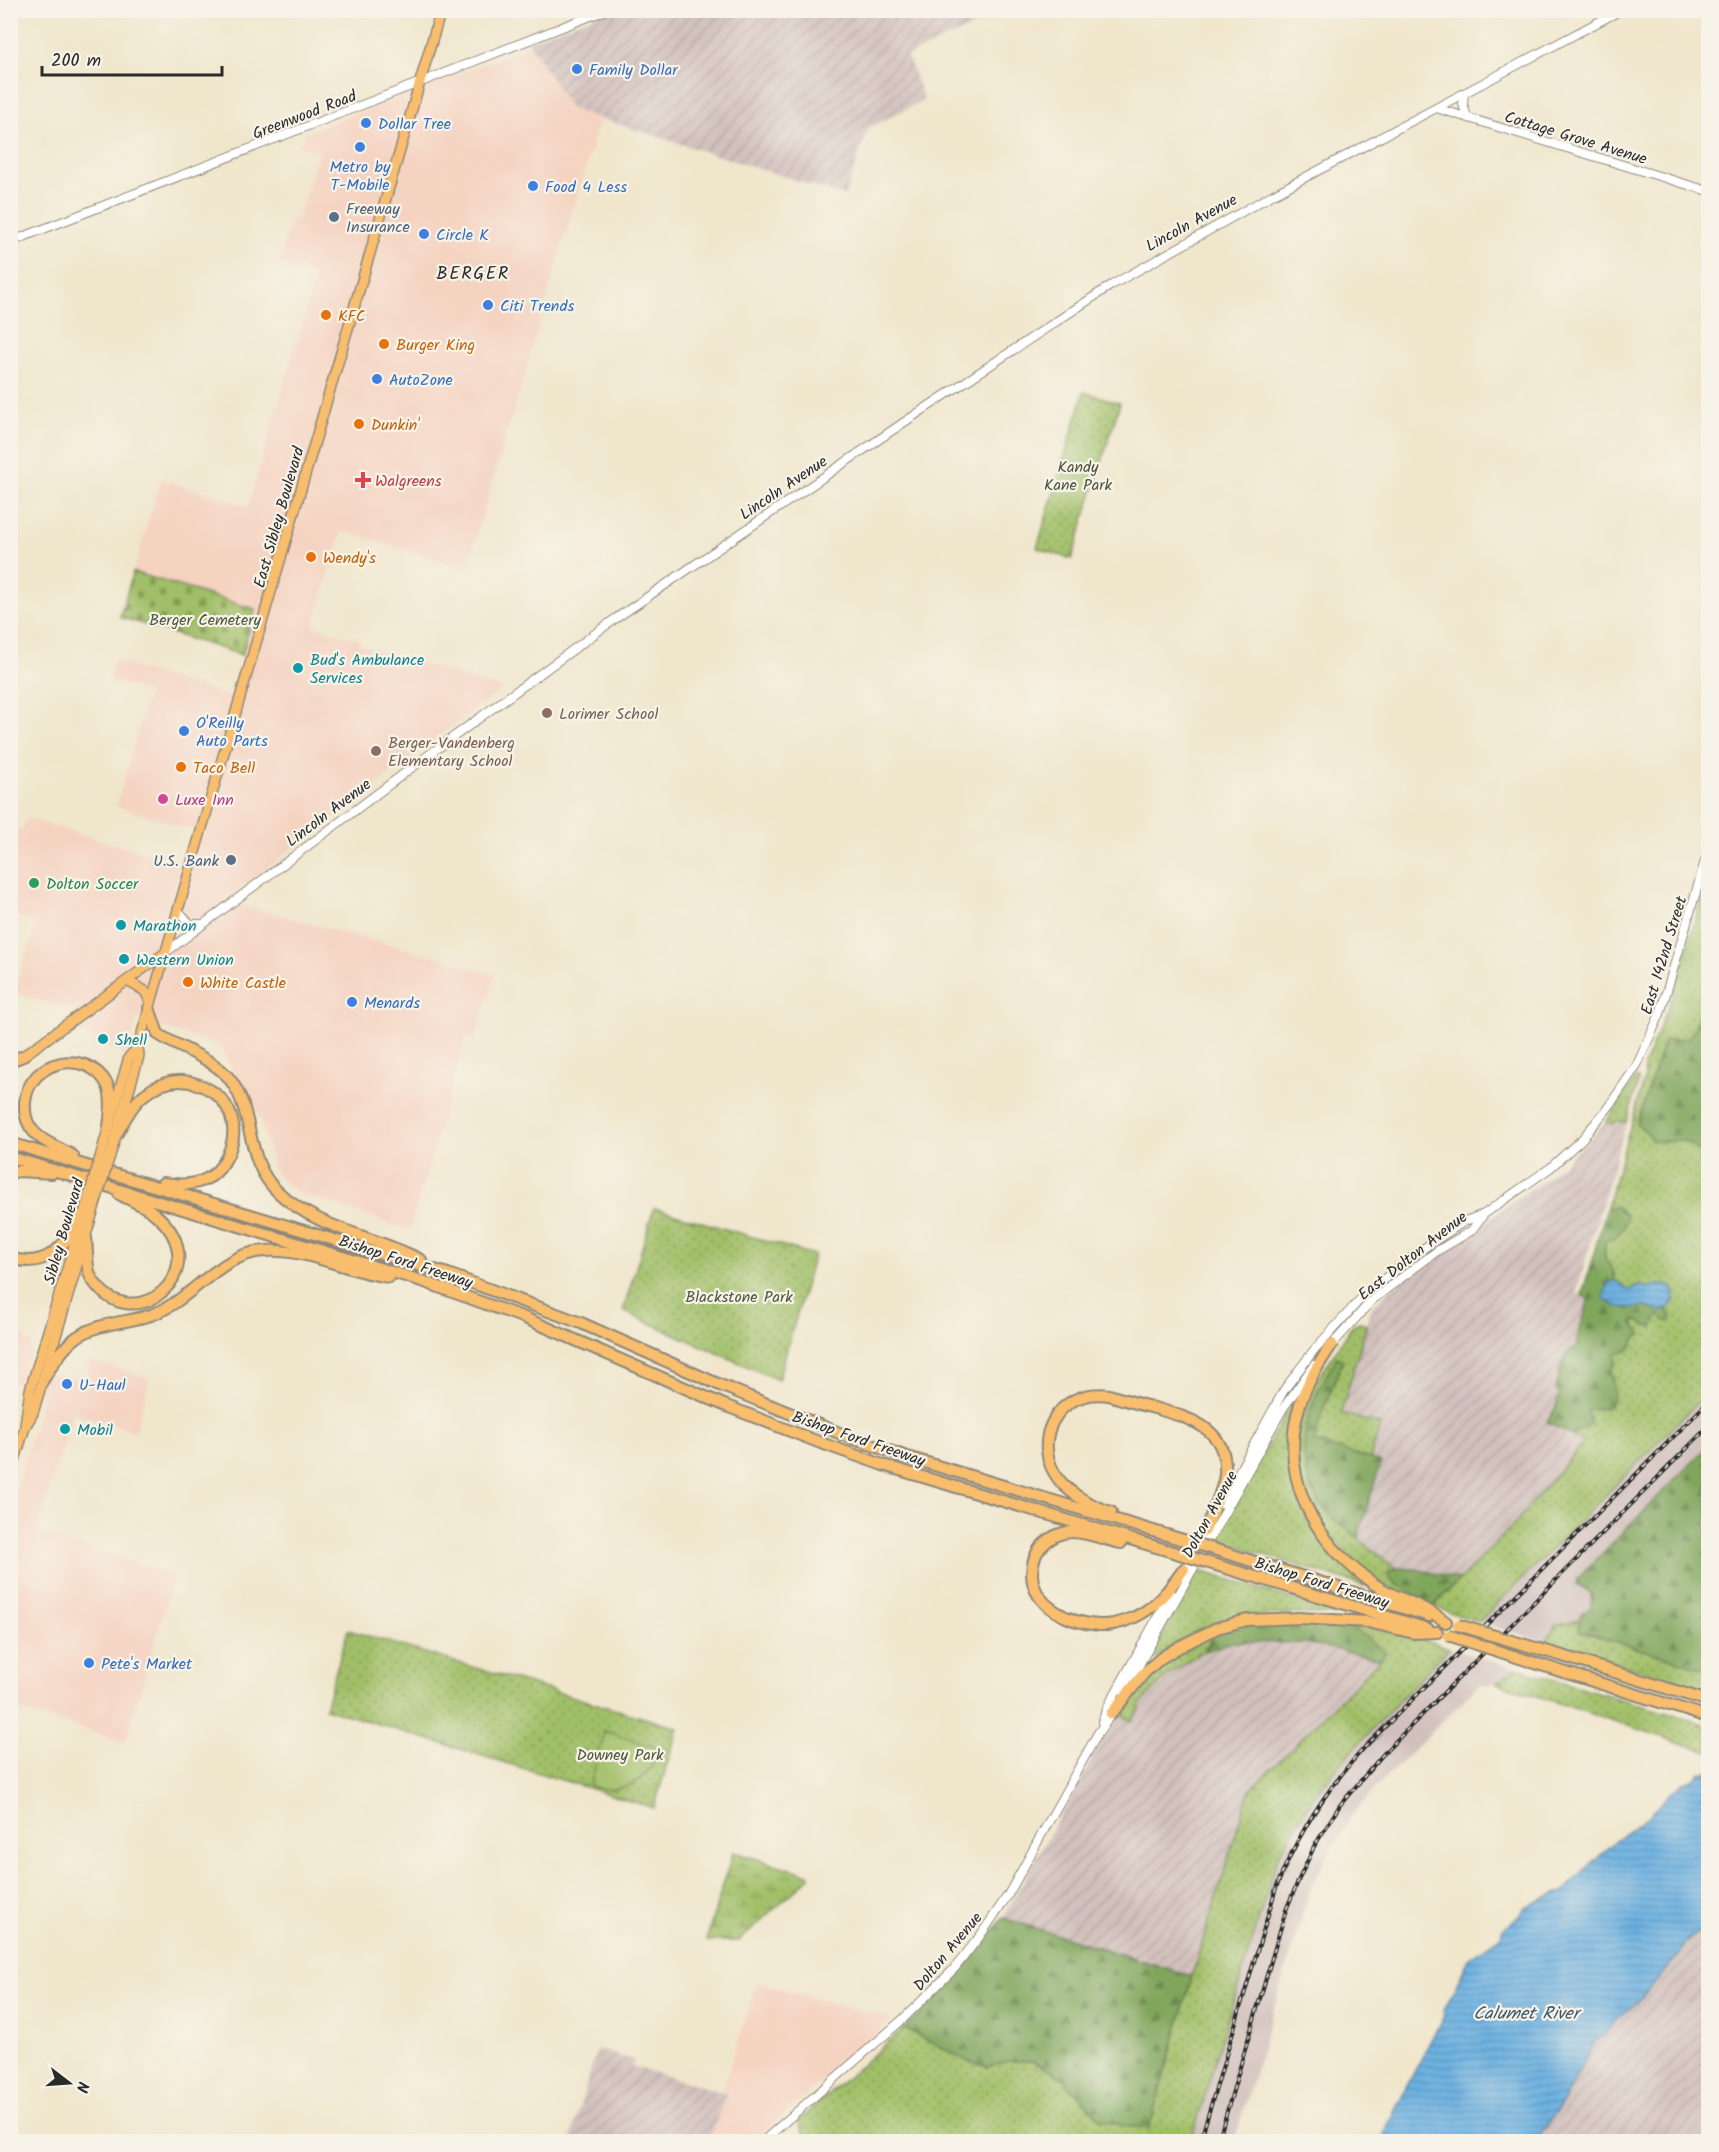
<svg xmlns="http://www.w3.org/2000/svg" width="1719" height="2152" viewBox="0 0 1719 2152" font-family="Kalam,sans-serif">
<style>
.built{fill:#f5d3c1}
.industrial{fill:url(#industrial-furrows)}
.railway{fill:#d1c0bc}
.grass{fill:url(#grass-dots);stroke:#667549;stroke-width:1.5}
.forest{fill:url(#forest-firs);stroke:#566844;stroke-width:1.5}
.wetland{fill:url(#wetland-marsh);stroke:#667549;stroke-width:1.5}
.cemetery{fill:url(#cemetery-stones);stroke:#667549;stroke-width:1.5}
.garden{fill:#a1bf67;stroke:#667549;stroke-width:1.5}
.water{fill:url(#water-rules);stroke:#4b6e86;stroke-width:1.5}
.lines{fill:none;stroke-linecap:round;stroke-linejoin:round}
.tertiary-casing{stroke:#8e887c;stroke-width:10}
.primary-casing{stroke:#8e887c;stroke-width:12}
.motorway-casing{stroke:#8e887c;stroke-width:14}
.tertiary{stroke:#fff;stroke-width:8}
.primary{stroke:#f9be6d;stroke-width:9}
.motorway{stroke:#f9be6d;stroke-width:10}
.rail-casing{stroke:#2b2b2b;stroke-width:4}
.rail{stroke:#f7f3e8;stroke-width:1.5;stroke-dasharray:4.5;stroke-linecap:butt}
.primary-bridge-casing{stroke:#8e887c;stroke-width:12;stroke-linecap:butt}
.motorway-bridge-casing{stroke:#8e887c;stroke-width:14;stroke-linecap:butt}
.primary-bridge{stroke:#f9be6d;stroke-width:9}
.motorway-bridge{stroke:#f9be6d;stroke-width:10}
.shop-dot{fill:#3f7fe0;stroke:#f7f3e8;stroke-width:2}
.service-dot{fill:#5c6f8a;stroke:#f7f3e8;stroke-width:2}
.food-dot{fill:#e8710a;stroke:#f7f3e8;stroke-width:2}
.health-dot{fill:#e0444e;stroke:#f7f3e8;stroke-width:2}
.culture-dot{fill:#0f9aa8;stroke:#f7f3e8;stroke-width:2}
.education-dot{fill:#8d6e63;stroke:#f7f3e8;stroke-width:2}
.hotel-dot{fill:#d1479c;stroke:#f7f3e8;stroke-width:2}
.leisure-dot{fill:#2e9e5b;stroke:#f7f3e8;stroke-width:2}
.labels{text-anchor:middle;stroke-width:4.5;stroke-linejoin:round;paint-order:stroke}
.shop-label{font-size:16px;fill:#366cbe;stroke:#f7f3e8;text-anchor:start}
.street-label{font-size:16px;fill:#2b2b2b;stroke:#f7f3e8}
.service-label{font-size:16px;fill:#4e5e75;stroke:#f7f3e8;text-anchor:start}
.food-label{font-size:16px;fill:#c56008;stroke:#f7f3e8;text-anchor:start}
.park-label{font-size:16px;fill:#4e573d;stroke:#f7f3e8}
.health-label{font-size:16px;fill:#be3a42;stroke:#f7f3e8;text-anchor:start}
.culture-label{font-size:16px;fill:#0d838f;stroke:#f7f3e8;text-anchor:start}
.education-label{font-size:16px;fill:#785e54;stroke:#f7f3e8;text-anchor:start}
.hotel-label{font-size:16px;fill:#b23c85;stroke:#f7f3e8;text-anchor:start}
.leisure-label{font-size:16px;fill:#27864d;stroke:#f7f3e8;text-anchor:start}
.neighbourhood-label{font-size:18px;letter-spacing:1.5px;fill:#2b2b2b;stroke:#f7f3e8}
.water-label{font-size:18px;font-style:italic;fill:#415a6b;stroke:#f7f3e8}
</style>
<defs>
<pattern id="industrial-furrows" width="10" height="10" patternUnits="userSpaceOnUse" patternTransform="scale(1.5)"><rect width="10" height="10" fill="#d1c0bc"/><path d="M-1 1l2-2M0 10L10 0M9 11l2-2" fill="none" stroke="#b4a5a2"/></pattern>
<pattern id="grass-dots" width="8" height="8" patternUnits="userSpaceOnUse" patternTransform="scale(1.5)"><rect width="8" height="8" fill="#a1bf67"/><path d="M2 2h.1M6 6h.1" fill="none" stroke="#839b55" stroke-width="1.8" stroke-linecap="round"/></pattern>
<pattern id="forest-firs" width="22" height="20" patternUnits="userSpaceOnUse" patternTransform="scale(1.5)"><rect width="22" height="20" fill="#80a65c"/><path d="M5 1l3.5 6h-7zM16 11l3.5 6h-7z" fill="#69874c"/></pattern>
<pattern id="wetland-marsh" width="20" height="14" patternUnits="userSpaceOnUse" patternTransform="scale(1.5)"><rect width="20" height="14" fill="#a1bf67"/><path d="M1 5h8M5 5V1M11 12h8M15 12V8" fill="none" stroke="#839b55"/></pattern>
<pattern id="cemetery-stones" width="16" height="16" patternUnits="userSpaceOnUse" patternTransform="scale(1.5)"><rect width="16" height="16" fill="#a1bf67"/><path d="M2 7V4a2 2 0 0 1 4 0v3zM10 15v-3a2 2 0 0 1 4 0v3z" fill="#839b55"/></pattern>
<pattern id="water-rules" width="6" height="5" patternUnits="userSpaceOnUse" patternTransform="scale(1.5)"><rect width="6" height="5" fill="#6bb0e1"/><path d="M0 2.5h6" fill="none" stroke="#588fb7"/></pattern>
</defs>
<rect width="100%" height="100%" fill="#f7f3e8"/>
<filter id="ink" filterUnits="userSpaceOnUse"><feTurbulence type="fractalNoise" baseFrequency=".0167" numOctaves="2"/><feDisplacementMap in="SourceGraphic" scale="12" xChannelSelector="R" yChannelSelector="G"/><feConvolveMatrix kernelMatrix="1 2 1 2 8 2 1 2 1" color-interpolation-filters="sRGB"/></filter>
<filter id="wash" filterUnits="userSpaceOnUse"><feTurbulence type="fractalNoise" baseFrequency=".008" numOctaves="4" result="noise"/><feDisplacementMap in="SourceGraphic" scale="24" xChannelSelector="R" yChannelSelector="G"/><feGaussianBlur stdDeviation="1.35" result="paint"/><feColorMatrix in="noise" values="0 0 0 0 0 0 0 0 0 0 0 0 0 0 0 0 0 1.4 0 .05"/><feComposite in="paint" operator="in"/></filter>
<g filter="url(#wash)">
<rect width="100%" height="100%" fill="#f0e6cc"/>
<!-- built -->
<path class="built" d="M531 46 571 109 600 118 467 568 342 531 313 626 359 640V644L502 689 224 901 445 959 495 975 475 1040 466 1038 410 1230 296 1192 275 1174 260 1118 219 1046 137 1019 126 1057 76 1028 75 1010 13 993 37 924 11 914V827L21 830 27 818 184 865 193 830 116 806 149 692 109 680 114 661 234 698 246 657 242 655 255 609 133 572 161 479 248 506 316 275 279 264 291 219 297 220 319 152 299 146 303 134Z
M10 1322 31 1343V1369L86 1381 90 1361 150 1378 135 1431 73 1412 37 1532 174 1576 125 1742 11 1707V1488L16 1489 44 1392 11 1382Z
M757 1983 893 2019 753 2141 717 2142 710 2140 726 2093 722 2091Z"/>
<!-- industrial -->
<path class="industrial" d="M607 11H1007L907 56 924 100 868 128 845 196 571 109 528 41Z
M1616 1120 1626 1123 1576 1293 1586 1296 1588 1304 1579 1327 1577 1347 1555 1409 1550 1416 1551 1425 1564 1433 1584 1441 1514 1524 1459 1579 1415 1569 1395 1568 1358 1537 1381 1463 1370 1459 1380 1425 1341 1413 1371 1308 1388 1291 1429 1261 1548 1177 1589 1141 1606 1122 1613 1124Z
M1233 1642 1306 1643 1380 1659 1249 1791 1192 1976 1003 1918 1118 1712 1138 1708 1167 1676 1199 1653Z
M1708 1926V2141L1536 2142 1560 2106 1595 2042 1649 1990 1675 1957 1682 1951 1684 1945 1689 1939Z
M597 2049 634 2060 631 2066 726 2093 710 2139 717 2141H570Z"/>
<!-- railway -->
<path class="railway" d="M1708 1392V1446L1579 1578 1591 1593 1592 1606 1589 1611 1582 1613 1579 1620 1564 1624 1550 1632 1545 1642 1479 1622Z
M1449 1648 1516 1668 1497 1683 1479 1685 1381 1782 1352 1815 1312 1883 1234 2141 1191 2142 1278 1856 1315 1794 1349 1754Z"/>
<!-- grass -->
<path class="grass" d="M1084 392 1120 403 1072 559 1037 548Z
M1708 877V1008C1695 1012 1699 1026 1691 1035 1683 1043 1672 1037 1664 1042L1637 1124 1642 1129 1661 1142C1677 1136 1689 1142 1701 1153L1702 1183 1708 1194V1392L1479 1622C1449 1612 1418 1603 1389 1588 1361 1573 1341 1550 1323 1525 1318 1520 1313 1514 1309 1507 1296 1483 1295 1439 1303 1413 1312 1379 1336 1355 1352 1325L1360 1322 1367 1324 1341 1413 1380 1425 1370 1459 1314 1442 1337 1357 1313 1402 1305 1430 1304 1458 1320 1504 1339 1523 1395 1568 1388 1574 1395 1583 1433 1607 1514 1524 1584 1442 1572 1436 1590 1424 1587 1411 1590 1408 1598 1410 1613 1397V1378L1610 1371 1616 1361 1615 1356 1617 1352 1621 1353 1631 1348 1635 1338 1641 1334 1632 1323 1636 1320 1645 1326 1658 1315 1662 1316 1675 1300 1674 1290C1668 1284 1657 1284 1649 1288L1635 1286 1631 1290H1626L1620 1283 1614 1281 1615 1276 1605 1259V1242C1616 1234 1629 1229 1625 1213L1609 1207 1606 1210 1645 1077 1644 1065 1674 993Z
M1636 1077 1639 1081 1626 1123 1617 1120 1613 1124 1606 1122Z
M654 1208 814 1255 778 1380 623 1311Z
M1301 1387 1293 1483 1304 1513 1319 1537 1366 1583 1364 1586 1214 1539Z
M1197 1570 1338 1612 1337 1615C1294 1613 1248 1612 1207 1627 1187 1634 1169 1649 1152 1661L1150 1660 1173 1613Z
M1579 1620 1580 1631 1708 1670V1691L1545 1642 1556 1626Z
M1349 1624 1415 1636 1449 1648 1349 1754 1315 1794 1278 1856 1191 2141H808L798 2121 904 2028 988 2067 1008 2061H1032L1063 2078 1100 2119 1149 2129 1192 1976 1249 1791 1386 1653Z
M348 1630 678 1728 654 1808 325 1708Z
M1215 1633 1204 1651 1199 1653 1167 1676 1138 1707 1140 1709 1132 1721 1120 1715 1118 1712 1121 1707H1124C1151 1667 1173 1655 1215 1633Z
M1516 1668 1708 1725V1752L1497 1683Z"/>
<!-- forest -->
<path class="forest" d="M1708 1008V1194L1702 1183 1701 1152C1678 1132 1675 1144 1652 1141L1648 1133 1637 1124 1664 1042C1672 1036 1683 1043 1691 1035 1699 1026 1695 1012 1708 1008Z
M1616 1206 1627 1216 1624 1228 1613 1240 1609 1239 1605 1242V1259C1610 1268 1616 1270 1614 1281L1608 1283 1611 1304 1626 1308 1644 1306 1661 1312 1667 1310 1672 1316 1670 1321H1665L1658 1315 1653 1327 1645 1326 1636 1320 1632 1323 1642 1335 1635 1338 1631 1348 1621 1353H1617L1615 1356 1616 1361C1614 1364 1612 1367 1611 1370 1609 1380 1619 1394 1610 1405 1604 1412 1594 1406 1587 1411L1591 1424 1572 1436 1547 1422 1555 1409 1560 1394 1556 1389C1560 1374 1561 1352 1577 1346 1576 1329 1587 1316 1588 1299L1582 1295 1606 1210 1609 1207 1611 1208Z
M1337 1357 1343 1360 1324 1408 1314 1442 1381 1462 1358 1537C1345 1528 1330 1518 1320 1504 1300 1475 1300 1434 1313 1402 1319 1386 1329 1372 1337 1357Z
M1708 1446V1670L1580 1631 1579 1620 1582 1613C1594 1609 1591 1604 1591 1593L1577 1585 1578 1578Z
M1395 1568 1415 1569 1459 1579 1433 1607 1395 1583 1387 1574Z
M1273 1622 1349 1624 1386 1653 1380 1659 1306 1643 1233 1642 1205 1651 1215 1633 1252 1624Z
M1003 1918 1192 1976 1149 2129 1121 2125 1100 2119 1063 2078 1032 2061H1009L988 2067 969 2062 904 2028C942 1996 974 1958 1003 1918Z"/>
<!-- wetland -->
<path class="wetland" d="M733 1852 809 1874 810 1877 739 1941H706Z"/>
<!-- cemetery -->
<path class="cemetery" d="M133 572 255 609 242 655 120 617Z"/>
<!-- garden -->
<path class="garden" d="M605 1731 660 1749C649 1781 623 1796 590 1786Z"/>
<!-- water -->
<path class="water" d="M1614 1281 1620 1283 1626 1289 1631 1290 1638 1285 1649 1288C1656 1284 1668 1284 1674 1290 1676 1301 1671 1308 1661 1312L1644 1306 1632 1308 1618 1307 1606 1301 1604 1295 1608 1283Z
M1708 1771V1926C1698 1933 1686 1938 1682 1951L1637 2003 1617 2019 1606 2033 1595 2042 1560 2106 1536 2141H1381L1395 2109 1443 2017 1444 2010 1469 1959 1501 1936 1502 1931 1515 1920 1525 1907 1556 1893H1562L1617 1839 1648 1817 1668 1795 1683 1783 1696 1777 1698 1773Z"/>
</g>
<g filter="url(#ink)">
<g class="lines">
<!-- tertiary casing -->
<g class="tertiary-casing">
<path id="tertiary" d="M1464 94 1463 104 1467 117
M1436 108 1708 191
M10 242 606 10
M178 910 190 924H201
M165 953 430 754 615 619 903 423 1110 286 1272 195 1621 10
M1330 1347 1372 1300 1437 1251 1471 1231 1484 1214
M1221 1504 1284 1390 1314 1350 1366 1293 1424 1248 1465 1221 1484 1214 1550 1168 1582 1139 1607 1109 1637 1065 1660 1014 1708 851
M1183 1572 1208 1527
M1124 1692 1282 1410 1314 1365
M1102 1722 1107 1708 1171 1593
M762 2142 902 2020 954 1969 980 1936 1008 1895 1098 1733 1114 1710"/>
</g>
<!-- primary casing -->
<g class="primary-casing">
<path id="primary" d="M127 981 145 991 151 1003
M23 1056 165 953
M103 1147 129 1057 138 1047
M112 1149 139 1056 138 1047 441 10
M25 1425 30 1390 87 1203
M10 1476 25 1427 33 1413 95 1205"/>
</g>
<!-- motorway casing -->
<g class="motorway-casing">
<path id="motorway" d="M149 1008 158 1034C180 1049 210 1057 228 1077 256 1110 243 1160 278 1192 317 1229 374 1236 421 1260
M10 1061 23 1056
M116 1135C124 1121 132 1104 145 1094 161 1082 178 1077 197 1084 232 1096 243 1130 224 1162 220 1168 215 1175 208 1178 194 1186 178 1185 163 1183
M10 1143 448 1274 581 1323 720 1385 854 1439 904 1456 1180 1539
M73 1156C59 1147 45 1144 34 1132 26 1123 24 1113 25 1102 29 1060 86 1047 107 1084 113 1096 111 1113 109 1126
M10 1157 422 1281 525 1318 724 1405 821 1443 883 1465 1173 1552
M10 1173 19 1171 52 1173
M86 1238C88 1250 85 1268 92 1279 133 1343 220 1268 155 1214 145 1205 131 1201 119 1194
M10 1258C49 1270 65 1244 83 1215
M1332 1344C1320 1362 1307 1382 1300 1404 1277 1477 1315 1543 1374 1584 1398 1600 1424 1605 1446 1622
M43 1380C52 1364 62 1348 77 1337 100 1322 126 1323 151 1315 192 1301 219 1253 265 1251 308 1248 347 1272 389 1277
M1111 1512C1093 1506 1073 1496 1060 1481 1028 1442 1058 1387 1109 1395 1125 1400 1142 1405 1158 1409 1192 1419 1228 1429 1225 1474 1224 1489 1211 1515 1205 1531
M1121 1543C1106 1540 1087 1532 1072 1532 1059 1532 1048 1539 1040 1548 1034 1556 1032 1565 1032 1574 1033 1607 1070 1623 1099 1625 1114 1626 1134 1619 1147 1610 1162 1600 1173 1584 1184 1569
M1223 1552 1429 1616
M1216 1565 1428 1629
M1566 1657 1708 1701
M1554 1669 1708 1717
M1111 1714 1145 1672 1161 1658 1179 1647 1217 1628 1247 1620 1299 1618 1368 1622 1414 1633 1437 1632"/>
</g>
<!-- tertiary -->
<use href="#tertiary" class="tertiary"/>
<!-- primary -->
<use href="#primary" class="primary"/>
<!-- motorway -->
<use href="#motorway" class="motorway"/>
<!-- rail casing -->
<g class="rail-casing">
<path id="rail" d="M1200 2142 1276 1888C1297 1835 1326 1789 1365 1747L1708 1402
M1218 2142 1286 1910 1299 1879 1315 1845 1340 1805 1385 1752 1708 1427"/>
</g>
<!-- rail -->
<use href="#rail" class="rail"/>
<!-- primary-bridge casing -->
<g class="primary-bridge-casing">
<path id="primary-bridge" d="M87 1203 103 1147
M95 1205 112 1149"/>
</g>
<!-- motorway-bridge casing -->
<g class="motorway-bridge-casing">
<path id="motorway-bridge" d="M1180 1539 1223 1552
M1173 1552 1216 1565
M1458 1625 1566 1657
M1448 1635 1554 1669"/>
</g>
<!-- primary-bridge -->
<use href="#primary-bridge" class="primary-bridge"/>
<!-- motorway-bridge -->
<use href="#motorway-bridge" class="motorway-bridge"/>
</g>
</g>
<!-- markers -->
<g class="shop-dot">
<circle cx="577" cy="69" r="6"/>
<circle cx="366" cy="123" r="6"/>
<circle cx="360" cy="147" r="6"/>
<circle cx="533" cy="186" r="6"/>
<circle cx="424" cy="234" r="6"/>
<circle cx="488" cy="305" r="6"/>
<circle cx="377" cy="379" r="6"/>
<circle cx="184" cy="731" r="6"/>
<circle cx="352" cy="1002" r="6"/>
<circle cx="67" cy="1384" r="6"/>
<circle cx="89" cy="1663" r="6"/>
</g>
<g class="service-dot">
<circle cx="334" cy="217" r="6"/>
<circle cx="231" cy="860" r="6"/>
</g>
<g class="food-dot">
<circle cx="326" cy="315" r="6"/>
<circle cx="384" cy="344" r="6"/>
<circle cx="359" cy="424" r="6"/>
<circle cx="311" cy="557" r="6"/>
<circle cx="181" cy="767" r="6"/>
<circle cx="188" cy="982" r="6"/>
</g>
<path class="health-dot" d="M360 471h6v6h6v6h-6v6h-6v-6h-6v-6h6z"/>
<g class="culture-dot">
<circle cx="298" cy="668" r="6"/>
<circle cx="121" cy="925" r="6"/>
<circle cx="124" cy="959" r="6"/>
<circle cx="103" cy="1039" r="6"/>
<circle cx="65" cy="1429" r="6"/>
</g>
<g class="education-dot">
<circle cx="547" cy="713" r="6"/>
<circle cx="376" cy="751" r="6"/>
</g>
<circle class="hotel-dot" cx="163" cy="799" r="6"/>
<circle class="leisure-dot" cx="34" cy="883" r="6"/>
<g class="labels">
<!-- shop labels -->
<g class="shop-label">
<text x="589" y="75">Family Dollar</text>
<text x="378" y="129">Dollar Tree</text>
<text x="360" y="172" text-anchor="middle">Metro by<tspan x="360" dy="18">T-Mobile</tspan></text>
<text x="545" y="192">Food 4 Less</text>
<text x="436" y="240">Circle K</text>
<text x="500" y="311">Citi Trends</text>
<text x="389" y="385">AutoZone</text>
<text x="196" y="728">O'Reilly<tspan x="196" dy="18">Auto Parts</tspan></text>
<text x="364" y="1008">Menards</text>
<text x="79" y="1390">U-Haul</text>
<text x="101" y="1669">Pete's Market</text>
</g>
<!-- street labels -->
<g class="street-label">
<text transform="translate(304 114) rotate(-21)" y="6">Greenwood Road</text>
<text transform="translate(1576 137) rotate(17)" y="6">Cottage Grove Avenue</text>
<text transform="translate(1191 222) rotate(-29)" y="6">Lincoln Avenue</text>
<text transform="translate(783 487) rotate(-34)" y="6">Lincoln Avenue</text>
<text transform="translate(278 517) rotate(-74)" y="6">East Sibley Boulevard</text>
<text transform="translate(328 812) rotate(-37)" y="6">Lincoln Avenue</text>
<text transform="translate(1663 955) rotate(-73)" y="6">East 142nd Street</text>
<text transform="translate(63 1231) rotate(-74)" y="6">Sibley Boulevard</text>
<text transform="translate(1412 1255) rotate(-38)" y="6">East Dolton Avenue</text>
<text transform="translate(406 1261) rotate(18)" y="6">Bishop Ford Freeway</text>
<text transform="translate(859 1438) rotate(19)" y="6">Bishop Ford Freeway</text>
<text transform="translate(1209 1514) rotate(-61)" y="6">Dolton Avenue</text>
<text transform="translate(1322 1582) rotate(17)" y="6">Bishop Ford Freeway</text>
<text transform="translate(947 1951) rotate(-50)" y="6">Dolton Avenue</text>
</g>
<!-- service labels -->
<g class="service-label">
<text x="346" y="214">Freeway<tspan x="346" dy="18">Insurance</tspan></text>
<text x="219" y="866" text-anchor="end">U.S. Bank</text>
</g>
<!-- food labels -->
<g class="food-label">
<text x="338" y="321">KFC</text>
<text x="396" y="350">Burger King</text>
<text x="371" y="430">Dunkin'</text>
<text x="323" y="563">Wendy's</text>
<text x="193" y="773">Taco Bell</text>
<text x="200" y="988">White Castle</text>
</g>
<!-- park labels -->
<g class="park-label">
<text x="1078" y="472">Kandy<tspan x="1078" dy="18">Kane Park</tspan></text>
<text x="205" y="625">Berger Cemetery</text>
<text x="739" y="1302">Blackstone Park</text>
<text x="620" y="1760">Downey Park</text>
</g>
<!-- health labels -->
<g class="health-label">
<text x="375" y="486">Walgreens</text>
</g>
<!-- culture labels -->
<g class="culture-label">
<text x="310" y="665">Bud's Ambulance<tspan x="310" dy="18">Services</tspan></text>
<text x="133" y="931">Marathon</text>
<text x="136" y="965">Western Union</text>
<text x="115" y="1045">Shell</text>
<text x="77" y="1435">Mobil</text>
</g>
<!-- education labels -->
<g class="education-label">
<text x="559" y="719">Lorimer School</text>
<text x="388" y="748">Berger-Vandenberg<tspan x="388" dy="18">Elementary School</tspan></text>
</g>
<!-- hotel labels -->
<g class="hotel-label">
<text x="175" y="805">Luxe Inn</text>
</g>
<!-- leisure labels -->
<g class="leisure-label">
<text x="46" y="889">Dolton Soccer</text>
</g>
<!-- neighbourhood labels -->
<g class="neighbourhood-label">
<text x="473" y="279">BERGER</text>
</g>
<!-- water labels -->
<g class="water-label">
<text x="1526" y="2019">Calumet River</text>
</g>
</g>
<!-- margin -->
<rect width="1719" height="2152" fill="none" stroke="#f7f3e8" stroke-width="36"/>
<!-- north arrow -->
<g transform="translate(69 2083) rotate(107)" stroke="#f7f3e8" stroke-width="4.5" paint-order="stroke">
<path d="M0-4.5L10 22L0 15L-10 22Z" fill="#2b2b2b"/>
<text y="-9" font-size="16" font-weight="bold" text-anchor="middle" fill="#2b2b2b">N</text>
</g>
<!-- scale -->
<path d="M42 66v9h180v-9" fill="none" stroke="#2b2b2b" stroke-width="3"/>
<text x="51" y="66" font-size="18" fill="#2b2b2b" stroke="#f7f3e8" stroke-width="4.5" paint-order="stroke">200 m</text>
</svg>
